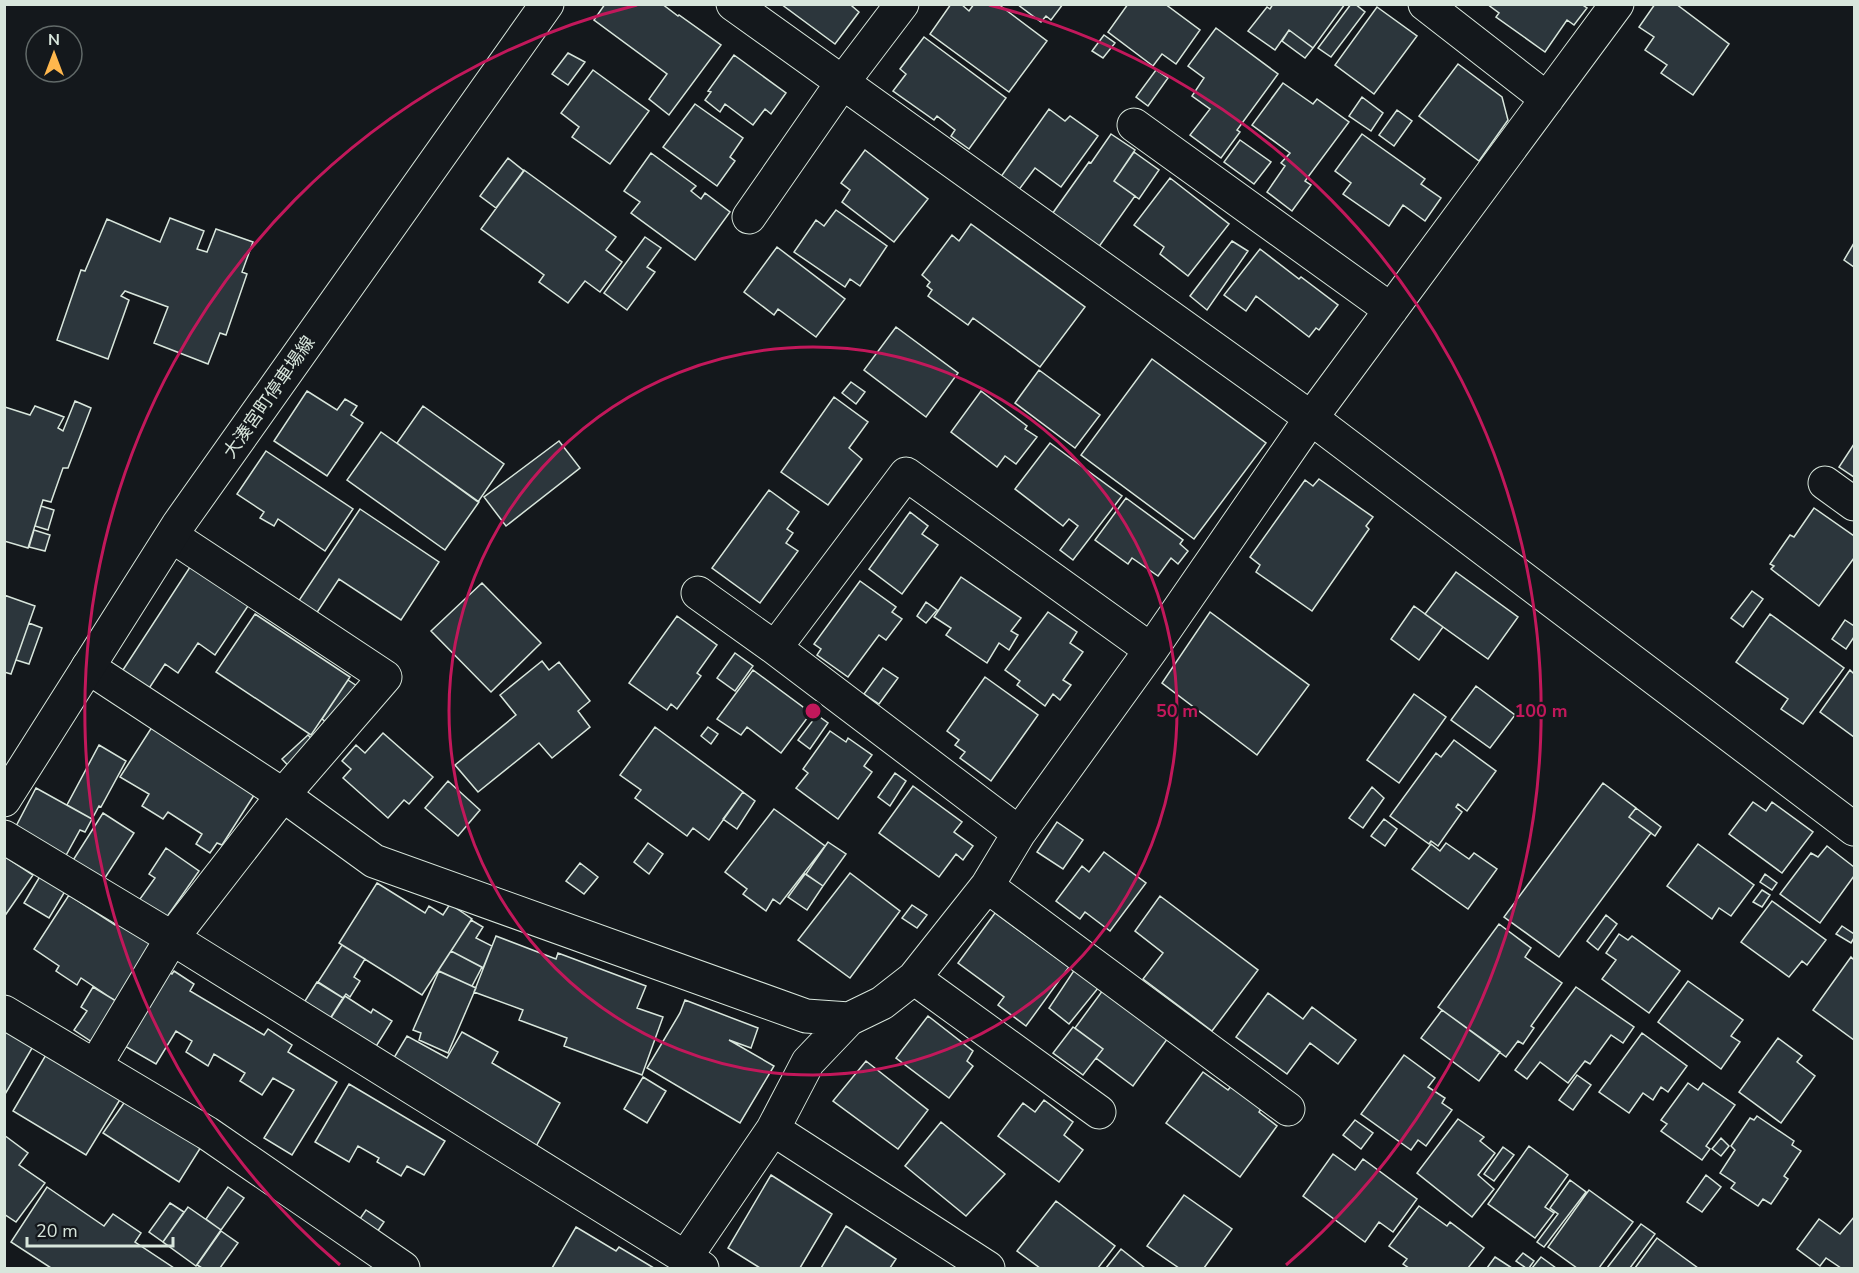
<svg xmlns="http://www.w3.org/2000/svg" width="1859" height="1273" viewBox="0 0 1859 1273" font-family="'Nunito Sans','Noto Sans JP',sans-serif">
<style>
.building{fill:#2c363c;stroke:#d8e6dc;stroke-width:1.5}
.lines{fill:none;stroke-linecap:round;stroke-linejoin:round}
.minor-casing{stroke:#d8e6dc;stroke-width:35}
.major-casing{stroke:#d8e6dc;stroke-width:35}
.minor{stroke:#14181c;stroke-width:33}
.major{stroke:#14181c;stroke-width:33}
.ring{fill:none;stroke:#c2185b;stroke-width:3}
.labels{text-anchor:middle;stroke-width:4.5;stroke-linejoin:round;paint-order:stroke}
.street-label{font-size:18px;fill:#d8e6dc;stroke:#14181c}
.centre{fill:#c2185b;stroke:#14181c;stroke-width:3}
.ring-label{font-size:18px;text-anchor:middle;font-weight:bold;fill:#c2185b;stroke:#14181c;stroke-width:4.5;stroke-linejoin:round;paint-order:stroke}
</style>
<rect width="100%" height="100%" fill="#14181c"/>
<!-- building -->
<path class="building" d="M605 4H662L678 16 679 15 721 45 669 115 649 99 667 74 594 20Z
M781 4H853L852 6 859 12 835 44Z
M951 4H961L969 11 974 4H998L1047 41 1009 92 930 34Z
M1017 4H1063L1051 20 1046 16 1041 22Z
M1128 4H1165L1200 30 1176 64 1162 54 1153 66 1108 32Z
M1273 4H1345L1313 48 1289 30 1275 50 1248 31 1267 7 1270 9Z
M1351 4H1355L1365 12 1331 57 1318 48Z
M1487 4H1581L1587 8 1574 25 1567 20 1545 52 1496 17 1499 13Z
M1655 4H1676L1729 44 1693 95 1661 73 1667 65 1645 50 1654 37 1639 27Z
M1377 7 1417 36 1374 94 1335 65Z
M1216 28 1278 74 1237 130 1240 132 1221 158 1190 135 1210 109 1192 96 1204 78 1188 66Z
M1289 30 1313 48 1305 58 1282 41Z
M1104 35 1115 43 1103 58 1092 51Z
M924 37 1006 98 969 149 951 136 955 130 937 116 934 120 893 91 906 74 900 69Z
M568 53 585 62 568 85 552 74Z
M734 55 786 93 771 114 765 109 753 125 725 104 720 112 705 100 711 92 708 91Z
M1458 64 1502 97 1508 120 1479 161 1419 116Z
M593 70 649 111 610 164 572 137 579 127 561 113Z
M1156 70 1168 78 1148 106 1136 97Z
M1283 83 1313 104 1317 99 1349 122 1305 181 1311 185 1292 211 1267 192 1285 166 1281 163 1290 153 1252 125Z
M1362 97 1383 113 1371 131 1349 116Z
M695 104 743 138 730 157 735 161 717 186 663 147Z
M1049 109 1065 121 1070 116 1098 136 1061 187 1035 168 1018 191 1000 178Z
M1397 110 1412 121 1394 146 1379 135Z
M1111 134 1135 150 1114 181 1135 196 1093 255 1050 217 1089 162 1091 163Z
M1362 134 1425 179 1421 184 1441 198 1425 221 1403 205 1389 226 1343 194 1351 183 1335 171Z
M1240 140 1271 162 1254 184 1224 162Z
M865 150 928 199 894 242 842 202 850 190 841 183Z
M1134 152 1159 170 1139 199 1114 181Z
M651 153 696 186 691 191 701 199 705 193 730 212 695 260 631 213 640 202 624 191Z
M508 158 524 171 496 208 480 196Z
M524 170 616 237 606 250 622 262 600 292 585 281 568 303 539 282 544 275 481 229Z
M1170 178 1229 224 1188 276 1160 254 1164 247 1134 225Z
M836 210 887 246 860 286 850 279 845 287 794 252 816 220 824 226Z
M170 218 204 231 197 249 207 252 216 229 253 242 242 272 247 274 226 335 220 333 208 364 154 343 168 307 125 291 121 296 129 300 108 359 57 340 81 270 85 271 107 219 160 242Z
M971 224 1085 307 1040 367 973 318 968 325 928 296 932 290 927 286 930 282 922 275 952 235 959 241Z
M645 237 661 248 647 267 655 272 627 310 604 293Z
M1232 241 1248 251 1207 310 1190 296Z
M1854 243V267L1844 260Z
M777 247 845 299 816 337 778 309 774 315 744 292Z
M1260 249 1299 279 1301 277 1338 305 1319 330 1316 328 1309 337 1256 296 1246 311 1224 295Z
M896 327 958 373 926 417 864 370Z
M1152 359 1266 443 1194 539 1081 455Z
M1039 370 1100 415 1075 448 1015 403Z
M851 382 865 392 856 404 842 393Z
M307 391 337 410 345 399 357 406 351 415 363 423 327 476 274 441Z
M981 391 1027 426 1025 429 1037 437 1016 464 1005 456 997 467 951 432Z
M834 397 868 422 849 448 862 459 828 505 781 472Z
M75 401 91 408 68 468H63L51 502 43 500 28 548 4 541 5 407 30 415 35 406 64 417 58 428 63 431Z
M423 406 504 464 478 502 397 443Z
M381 432 479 502 445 550 347 480Z
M559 441 580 468 506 526 484 497Z
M1050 443 1122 496 1073 560 1060 550 1078 526 1069 519 1063 526 1015 489Z
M1854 444V477L1839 467Z
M266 451 353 509 325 551 278 519 274 526 260 518 264 512 237 494Z
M1319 479 1373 517 1366 526 1369 529 1312 611 1256 572 1260 565 1250 557 1305 480 1313 486Z
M769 490 799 512 787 529 793 533 786 543 798 551 760 603 712 568Z
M1126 498 1183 540 1180 544 1188 551 1178 564 1171 558 1158 576 1132 558 1128 564 1095 540Z
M41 506 54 510 48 530 35 526Z
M1814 508 1854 536V558L1819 606 1771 569 1774 566 1770 564 1790 535 1794 537Z
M360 509 439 562 401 620 339 579 316 614 298 602Z
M910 512 928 526 922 534 938 545 902 594 869 569Z
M34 530 50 535 45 551 29 547Z
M192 564 250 603 215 655 198 643 178 673 165 664 146 693 119 676Z
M1456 572 1518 617 1488 659 1425 614Z
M961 577 1021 618 1011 631 1018 635 1009 650 999 643 987 663 946 635 951 628 934 617Z
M860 581 896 607 892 612 902 619 886 640 879 635 848 677 817 655 821 649 814 644Z
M482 583 541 643 491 692 431 631Z
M1752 591 1763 599 1743 627 1731 618Z
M4 595 35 606 11 674 4 672Z
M926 602 937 610 926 623 917 616Z
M1414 606 1443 627 1419 660 1391 639Z
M1048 612 1077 632 1070 643 1083 652 1063 680 1071 685 1060 700 1053 694 1045 706 1017 685 1020 681 1005 670Z
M1210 612 1309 685 1257 755 1162 683Z
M255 614 350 677 311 735 216 672Z
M1770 614 1844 668 1803 724 1781 709 1788 699 1736 662Z
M677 616 717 645 697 673 701 676 677 709 671 704 667 710 629 683Z
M1845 620 1854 626V637L1846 649 1832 639Z
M29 623 42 628 29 664 16 660Z
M735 653 753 666 735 691 717 678Z
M542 661 549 670 559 662 590 701 578 711 590 727 552 758 539 743 478 792 455 765 516 715 500 695Z
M883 668 898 678 879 704 864 694Z
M753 670 811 713 781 753 747 727 741 735 717 719Z
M1850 670 1854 674V737L1820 712Z
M985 677 1038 715 991 781 960 758 965 752 955 745 959 740 947 731Z
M348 680 363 690 337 730 322 719Z
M1476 686 1515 715 1490 748 1451 720Z
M1414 694 1446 717 1399 783 1367 760Z
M817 715 828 723 810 749 798 740Z
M152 727 256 792 222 845 217 843 210 853 196 844 202 834 168 812 163 819 142 806 149 794 120 777Z
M655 727 743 792 709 840 693 828 687 836 635 798 641 790 620 775Z
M708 727 718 734 711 744 701 736Z
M830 731 846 742 848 738 872 755 864 766 872 772 838 819 796 788 808 773 803 769Z
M383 733 433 777 409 804 404 800 388 818 343 778 351 769 342 761 356 745 365 753Z
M308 735 321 748 295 773 282 759Z
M1454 740 1496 771 1467 811 1458 804 1456 807 1462 812 1438 846 1431 841 1429 844 1390 816 1436 753 1441 757Z
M99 745 126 761 101 807 99 806 92 819 67 805Z
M895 773 906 781 890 806 878 797Z
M448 781 480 810 458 836 425 808Z
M1603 783 1636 808 1629 817 1651 833 1559 957 1504 917Z
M913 786 962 822 954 832 973 846 963 860 956 854 939 877 879 833Z
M1372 787 1384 798 1363 828 1349 818Z
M36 788 92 819 85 832 80 830 64 859 13 832Z
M743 792 755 801 737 829 723 819Z
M1753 802 1766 811 1772 802 1813 832 1782 873 1729 834Z
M1636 808 1661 827 1655 836 1629 817Z
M774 809 825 846 780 904 773 899 766 911 743 894 747 889 725 872Z
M103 813 134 833 101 884 70 865Z
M1384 819 1397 829 1385 846 1371 836Z
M1057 822 1083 840 1063 869 1037 852Z
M828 842 846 854 823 886 806 874Z
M648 843 663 854 649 874 634 862Z
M1446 843 1469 859 1474 853 1497 869 1468 909 1412 869 1431 844 1440 851Z
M1698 844 1754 885 1731 916 1719 908 1712 919 1667 886Z
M1827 846 1854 867V876L1820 923 1780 894 1811 853 1818 857Z
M166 848 199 871 162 924 135 906 155 878 149 874Z
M1104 852 1146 883 1110 931 1085 912 1080 919 1056 901 1082 866 1089 872Z
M4 856 33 875 4 917Z
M580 863 598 877 584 894 566 881Z
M42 873 67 888 49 918 24 903Z
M850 873 900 911 850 978 798 940Z
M805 874 823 886 807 910 788 897Z
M1765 874 1777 883 1772 890 1760 882Z
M377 883 425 913 429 906 443 915 450 904 472 919 422 995 339 943Z
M1762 890 1770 895 1762 907 1753 902Z
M69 895 115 925 117 921 160 949 123 1006 81 978 77 985 56 971 59 966 34 949Z
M1160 896 1258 970 1212 1031 1143 979 1163 953 1135 931Z
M1772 901 1826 940 1807 965 1802 961 1789 977 1741 942Z
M912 905 927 915 917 928 902 918Z
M995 913 1069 967 1026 1026 998 1005 1004 997 958 963Z
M1606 915 1617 924 1598 950 1587 941Z
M471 920 483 927 476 938 492 946 483 968 451 951Z
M1499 924 1531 948 1525 957 1562 983 1531 1026 1534 1028 1523 1044 1518 1041 1506 1057 1438 1007Z
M1842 926 1854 934V938L1851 943 1836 934Z
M1619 934 1628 940 1632 936 1680 971 1649 1013 1602 979 1616 960 1606 953Z
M496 936 556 959 558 953 646 986 637 1008 663 1017 642 1075 564 1046 567 1038 519 1020 523 1010 474 992Z
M342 945 365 959 354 977 360 981 350 997 346 994 343 998 318 982Z
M451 951 482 967 472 986 438 971Z
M1851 957 1854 960V1040L1813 1010Z
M1075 969 1099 987 1069 1024 1049 1008Z
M174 971 194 984 190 991 264 1035 268 1029 292 1045 288 1052 337 1082 292 1155 264 1138 294 1090 273 1078 262 1095 240 1081 245 1073 214 1054 208 1066 186 1052 192 1041 176 1031 156 1064 123 1045 168 972 172 974Z
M439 971 476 988 448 1053 419 1040 421 1033 413 1030Z
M1688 981 1743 1020 1731 1036 1740 1042 1721 1069 1658 1022Z
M317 982 343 998 324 1028 298 1012Z
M93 987 121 1004 95 1044 74 1030 87 1011 81 1007Z
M1576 987 1634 1027 1623 1043 1611 1035 1590 1064 1585 1061 1568 1083 1540 1062 1527 1079 1515 1070Z
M1103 990 1168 1038 1133 1086 1096 1058 1103 1049 1075 1028Z
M1268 993 1303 1019 1312 1007 1356 1040 1338 1064 1310 1043 1287 1074 1236 1037Z
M345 996 371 1013 373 1009 392 1021 370 1056 325 1027Z
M685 1000 758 1028 751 1048 729 1040 774 1066 740 1123 647 1068 680 1013Z
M1442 1010 1500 1052 1479 1081 1421 1038Z
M928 1016 973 1051 967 1061 973 1066 949 1098 896 1058Z
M4 1025 35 1043 4 1096Z
M1073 1027 1103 1049 1083 1075 1053 1053Z
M462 1032 498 1052 492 1063 560 1103 534 1150 389 1066 407 1036 447 1058Z
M1642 1033 1687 1066 1668 1092 1661 1087 1653 1100 1643 1093 1629 1113 1599 1092Z
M1778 1038 1802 1056 1797 1062 1815 1076 1781 1123 1739 1092Z
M47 1053 121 1098 86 1155 13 1111Z
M1404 1055 1435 1078 1428 1087 1445 1098 1442 1103 1452 1110 1426 1146 1418 1140 1411 1150 1361 1114Z
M866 1061 928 1110 898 1149 833 1101Z
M1203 1072 1228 1090 1233 1084 1263 1106 1259 1112 1277 1126 1240 1177 1166 1123Z
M1577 1075 1591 1085 1573 1110 1559 1100Z
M643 1077 666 1091 647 1123 624 1109Z
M1688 1083 1698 1090 1703 1083 1735 1105 1706 1146 1710 1149 1702 1160 1661 1131 1667 1124 1661 1120Z
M349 1084 445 1141 424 1175 407 1166 401 1176 377 1162 379 1158 358 1146 349 1162 315 1142Z
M126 1100 201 1147 179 1182 103 1133Z
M1044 1100 1073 1122 1064 1135 1083 1150 1059 1182 998 1136 1023 1103 1035 1112Z
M1757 1116 1794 1141 1792 1145 1801 1151 1784 1176 1788 1179 1771 1204 1763 1199 1758 1206 1731 1188 1735 1183 1720 1173 1735 1150 1731 1146 1750 1118 1754 1120Z
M1458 1119 1484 1137 1480 1141 1495 1153 1478 1175 1494 1189 1472 1217 1417 1173Z
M1355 1120 1373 1133 1361 1149 1343 1135Z
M941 1122 1005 1174 966 1216 905 1166Z
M4 1135 28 1153 19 1165 45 1183 16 1222 4 1214Z
M1721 1138 1729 1146 1721 1156 1712 1149Z
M1529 1146 1568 1175 1545 1207 1554 1213 1535 1238 1488 1204Z
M1503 1147 1514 1155 1494 1181 1484 1174Z
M1333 1154 1355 1170 1363 1159 1417 1199 1393 1232 1379 1222 1365 1242 1303 1196Z
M771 1175 832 1214 800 1268H760L728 1248Z
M1706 1175 1721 1187 1702 1212 1687 1202Z
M1570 1180 1586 1192 1544 1247 1537 1242 1558 1214 1550 1208Z
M47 1187 104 1226 113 1214 141 1233 135 1242 174 1268H51L11 1242Z
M228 1187 244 1198 221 1230 206 1219Z
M1589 1190 1633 1222 1599 1268H1577L1548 1247Z
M1184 1195 1232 1229 1204 1268H1179L1147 1246Z
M1056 1201 1115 1246 1098 1268H1040L1017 1251Z
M170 1203 184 1212 163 1242 149 1232Z
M1419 1206 1447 1226 1450 1222 1484 1248 1468 1268H1409L1403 1264 1407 1259 1389 1246Z
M188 1207 221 1230 196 1266 163 1242Z
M366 1210 384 1222 375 1235 357 1223Z
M1854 1217V1268H1841L1826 1258 1820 1266 1797 1249 1819 1219 1840 1234Z
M1641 1224 1655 1234 1630 1268H1607Z
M846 1226 896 1259 890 1268H821Z
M576 1227 616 1251 619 1247 654 1268H552Z
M221 1231 238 1243 220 1268H202L197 1265Z
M1657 1238 1698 1268H1635Z
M1121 1249 1145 1268H1106Z
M1523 1253 1534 1261 1529 1268H1526L1516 1261Z
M1495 1257 1512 1268H1487Z
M1541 1257 1556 1268H1532Z"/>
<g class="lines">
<!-- minor casing -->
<g class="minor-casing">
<path id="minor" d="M733 4 1311 418 1854 829
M1425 4 1547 99
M1134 125 1391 310
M749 217 842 83 902 4
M1825 483 1854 504
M698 593 775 648
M88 667 283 795 374 861 806 1016 849 1019
M1019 833 775 648 906 474 1151 650
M4 837 172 938 702 1268
M987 886 1288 1109
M914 978 1099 1112
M4 1012 207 1133 403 1268
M95 1066 172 938 283 795 385 677 172 536
M773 1129 988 1268
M685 1258 773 1129 808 1062 849 1019 882 1003 914 978 987 886 1019 833 1151 650 1311 418 1617 4"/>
</g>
<!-- major casing -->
<g class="major-casing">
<path id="major" d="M4 800 178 525 547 4"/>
</g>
<!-- minor -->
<use href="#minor" class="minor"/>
<!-- major -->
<use href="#major" class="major"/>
</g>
<!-- distance rings -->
<g class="ring">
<circle cx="813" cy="711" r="364"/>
<path d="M340 1265A728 728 0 0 1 637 5M989 5A728 728 0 0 1 1286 1265"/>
</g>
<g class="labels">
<!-- street labels -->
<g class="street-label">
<text transform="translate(269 397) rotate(-55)" y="6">大湊宮町停車場線</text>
</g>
</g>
<circle cx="813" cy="711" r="9" class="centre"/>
<g class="ring-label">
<text x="1177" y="717">50 m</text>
<text x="1541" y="717">100 m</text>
</g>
<!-- border -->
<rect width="1859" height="1273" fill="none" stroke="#d8e6dc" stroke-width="12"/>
<!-- north arrow -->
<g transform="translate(54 54)"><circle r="28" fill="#14181c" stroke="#626a69" stroke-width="1.5"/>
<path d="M0-4.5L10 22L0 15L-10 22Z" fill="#ffb74d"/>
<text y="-9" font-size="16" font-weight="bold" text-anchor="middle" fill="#d8e6dc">N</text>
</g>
<!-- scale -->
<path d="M27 1237v9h146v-9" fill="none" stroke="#d8e6dc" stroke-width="3"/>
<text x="36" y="1237" font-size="18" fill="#d8e6dc" stroke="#14181c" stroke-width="4.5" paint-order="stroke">20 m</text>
</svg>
